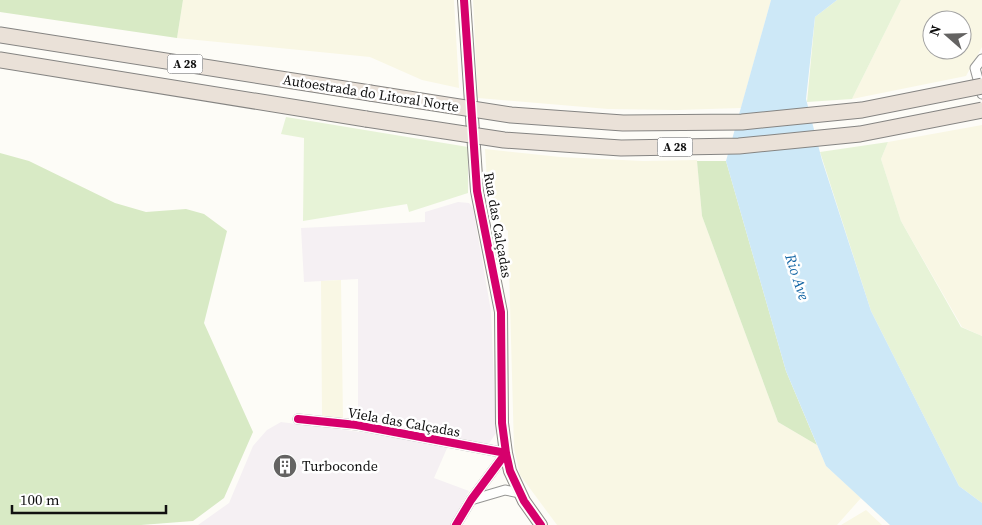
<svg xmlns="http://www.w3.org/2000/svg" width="982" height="525" viewBox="0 0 982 525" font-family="'Source Serif 4',serif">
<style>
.industrial{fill:#f5f0f3}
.farmland{fill:#f9f7e4;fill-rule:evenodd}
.green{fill:#e7f3d7}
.forest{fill:#d8eac5}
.water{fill:#cde8f7}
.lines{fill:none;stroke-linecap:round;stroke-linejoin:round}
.street-casing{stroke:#979795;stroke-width:11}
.secondary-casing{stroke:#8e8d8b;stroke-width:14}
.highway-casing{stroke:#858482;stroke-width:17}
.street{stroke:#fffffe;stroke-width:9}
.secondary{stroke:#f6f4eb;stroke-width:12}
.highway{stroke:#eae1d8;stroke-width:15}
.highway-bridge-casing{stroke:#858482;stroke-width:17;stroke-linecap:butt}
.highway-bridge{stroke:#eae1d8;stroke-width:15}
.cycleway-casing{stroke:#fff;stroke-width:11}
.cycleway{stroke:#d6006c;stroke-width:8}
.labels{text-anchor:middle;stroke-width:5;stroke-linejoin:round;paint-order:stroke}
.shield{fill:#fff;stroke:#585858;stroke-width:1}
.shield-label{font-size:12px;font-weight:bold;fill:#111}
.street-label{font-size:14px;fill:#111;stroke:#fff}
.poi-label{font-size:14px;fill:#111;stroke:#fff;text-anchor:start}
.water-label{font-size:15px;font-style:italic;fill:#1768a6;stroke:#fff}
</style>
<rect width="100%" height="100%" fill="#fdfcf7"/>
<!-- industrial -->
<path class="industrial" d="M458 202 469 203 473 208 491 311 496 433 488 445 432 432 358 419V279L304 282 301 228 425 222V212Z
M281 422 384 435 448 446 434 478 469 491 450 525H198L229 503 253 446 267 430Z"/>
<!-- farmland -->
<path class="farmland" d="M183 0H454L459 88 422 80 370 57 177 38Z
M473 0H771L741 108 677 110 608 109 478 98Z
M901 0H982V47L966 76 852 99ZM932 20H962V50H932Z
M982 125V336L962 327 901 221 881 159 888 142Z
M485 149 560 157 643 161 697 160 702 216 778 422 817 445 826 466 861 498 837 525H557L520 475 514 448 508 231 489 213Z
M341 280 343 419 322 416 321 281Z
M866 510 882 525H841Z"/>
<!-- green -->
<path class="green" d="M837 0H901L852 99 807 102 815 17Z
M286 117 468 147V193L409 212 407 204 303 221 304 138 281 134Z
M888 142 881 159 901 221 961 327 982 336V503L959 486 871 311 820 152Z"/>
<!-- forest -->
<path class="forest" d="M0 0H183L177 38 0 12Z
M0 153 29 161 115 203 146 212 186 209 204 214 227 231 204 323 253 432 224 498 193 521 141 525H0Z
M697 161H726L786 371 817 445 778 422 702 216Z"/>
<!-- water -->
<path class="water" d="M771 0H837L815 17 806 99 822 160 871 311 959 486 982 503V525H890L826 466 786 371 726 161Z"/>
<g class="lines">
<!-- street casing -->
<g class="street-casing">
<path id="street" d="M982 59 975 68 982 94
M298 419 357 425 506 453 471 500 456 525
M471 500 505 490 520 493"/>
</g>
<!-- secondary casing -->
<g class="secondary-casing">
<path id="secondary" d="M464 0 477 191 501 312 502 423 506 453 510 471 524 501 541 525"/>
</g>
<!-- highway casing -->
<g class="highway-casing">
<path id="highway" d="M0 35 370 93
M0 60 366 119"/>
</g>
<!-- street -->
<use href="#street" class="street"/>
<!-- secondary -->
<use href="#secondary" class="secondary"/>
<!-- highway -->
<use href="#highway" class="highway"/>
<!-- highway-bridge casing -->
<g class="highway-bridge-casing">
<path id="highway-bridge" d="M370 93 511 115 623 123 742 122 862 110 982 86
M366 119 504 140 621 148 739 146 860 134 982 110"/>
</g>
<!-- highway-bridge -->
<use href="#highway-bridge" class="highway-bridge"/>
<!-- cycleway casing -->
<g class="cycleway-casing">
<path id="cycleway" d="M464 0 477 191 501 312 502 423 506 453 510 471 524 501 541 525
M298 419 357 425 506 453
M456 525 471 500 506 453"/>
</g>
<!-- cycleway -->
<use href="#cycleway" class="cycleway"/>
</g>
<!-- icons -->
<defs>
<g id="building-disc" transform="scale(1.25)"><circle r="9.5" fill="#646362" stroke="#fff"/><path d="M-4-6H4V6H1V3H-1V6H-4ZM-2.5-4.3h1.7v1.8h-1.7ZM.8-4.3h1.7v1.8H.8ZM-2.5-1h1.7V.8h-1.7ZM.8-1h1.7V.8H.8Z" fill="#fff"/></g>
</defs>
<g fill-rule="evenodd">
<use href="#building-disc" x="285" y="466"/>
</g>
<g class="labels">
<!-- shield labels -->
<g class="shield">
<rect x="167.5" y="54.5" width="35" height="19" rx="4"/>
<rect x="657.5" y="137.5" width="35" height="19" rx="4"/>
</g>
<g class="shield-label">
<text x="185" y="68">A 28</text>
<text x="675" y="151">A 28</text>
</g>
<!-- street labels -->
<g class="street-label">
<text transform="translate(371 93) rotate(9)" y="5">Autoestrada do Litoral Norte</text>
<text transform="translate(498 225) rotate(80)" y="5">Rua das Calçadas</text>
<text transform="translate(404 422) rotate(10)" y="5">Viela das Calçadas</text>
</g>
<!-- poi labels -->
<g class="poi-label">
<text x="302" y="471">Turboconde</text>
</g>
<!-- water labels -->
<g class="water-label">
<text transform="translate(797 277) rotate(72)" y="5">Rio Ave</text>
</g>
</g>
<!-- north arrow -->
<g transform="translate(947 35) rotate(290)"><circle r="24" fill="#ffffff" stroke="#a0a0a0"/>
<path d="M0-4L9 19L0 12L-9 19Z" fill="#646362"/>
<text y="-8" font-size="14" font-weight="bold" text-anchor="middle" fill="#111111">N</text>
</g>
<!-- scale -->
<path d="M12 505v8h154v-8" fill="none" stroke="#111111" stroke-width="2.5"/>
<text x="20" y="505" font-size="15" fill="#111111" stroke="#ffffff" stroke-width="4" paint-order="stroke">100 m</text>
</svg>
